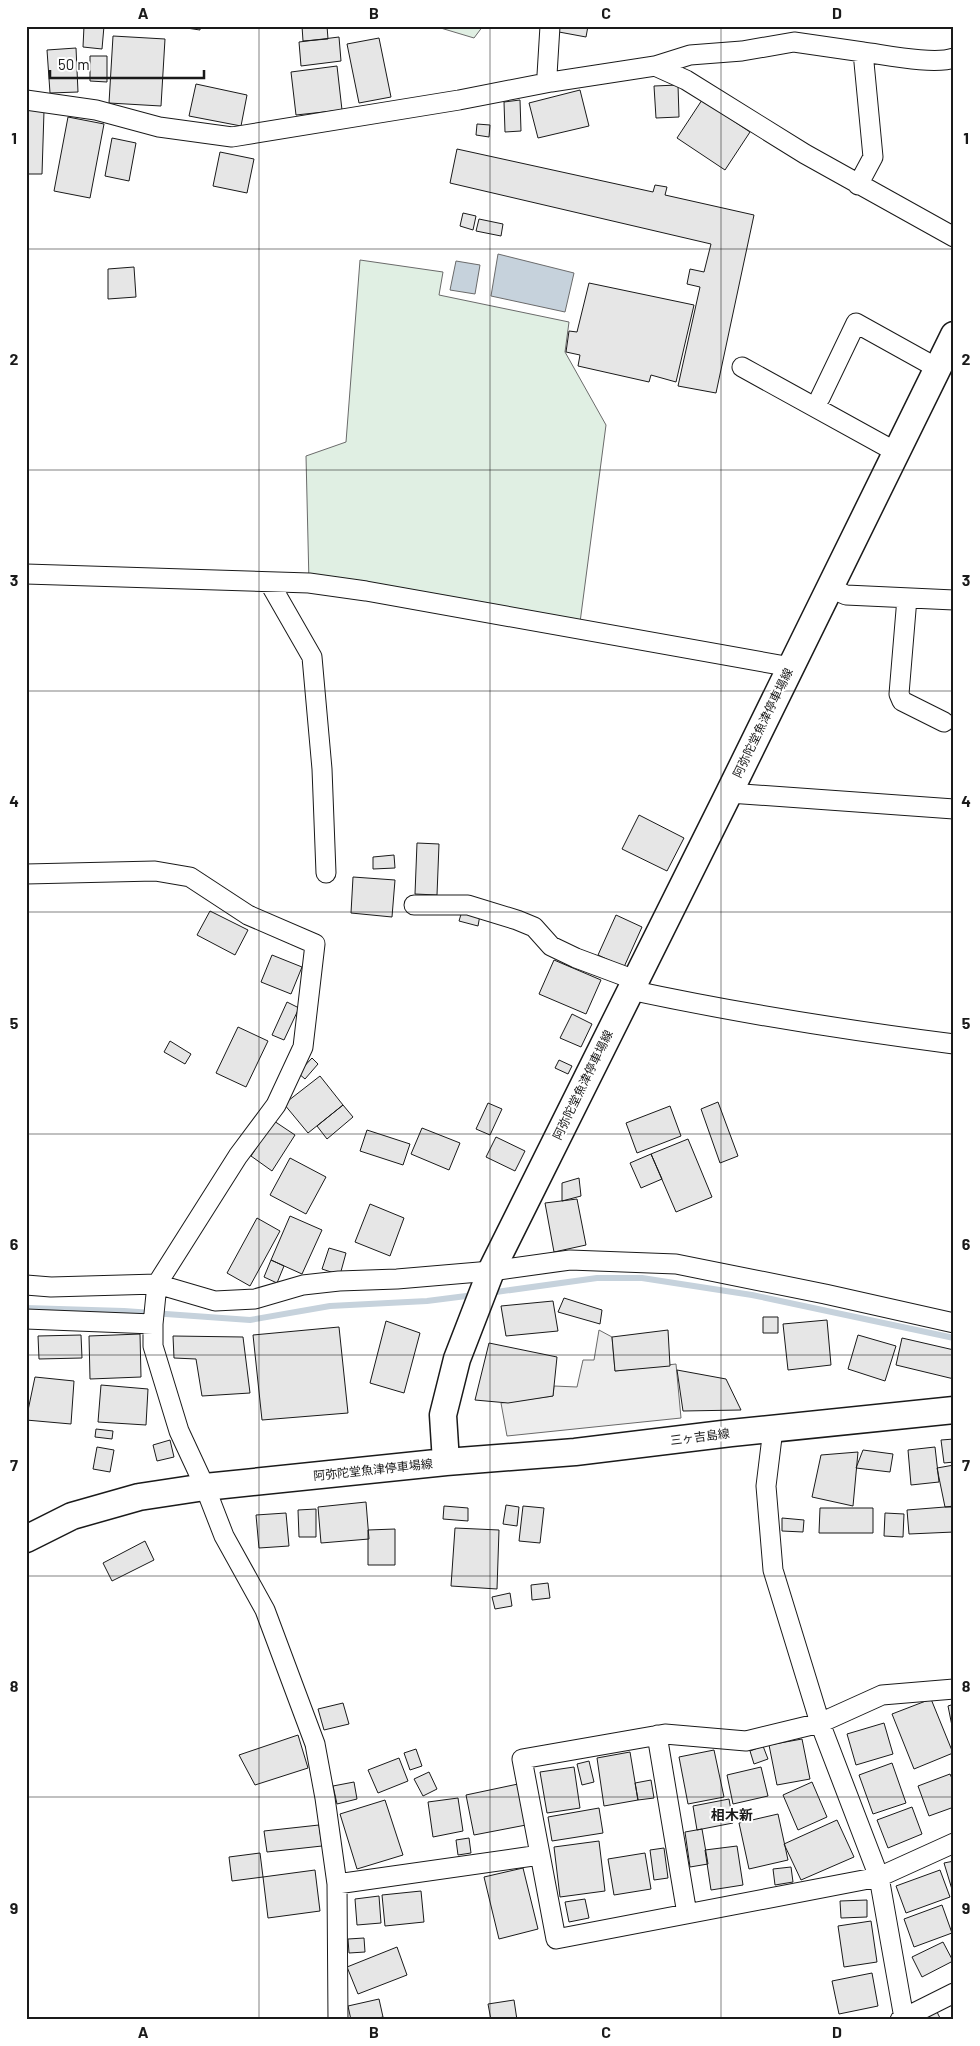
<svg xmlns="http://www.w3.org/2000/svg" width="980" height="2046" viewBox="0 0 980 2046" font-family="Barlow,'Noto Sans JP',sans-serif">
<style>
.green{fill:#e0efe3;stroke:#6a6a6a}
.parking{fill:#ededed;stroke:#6a6a6a}
.water{fill:#c6d2dc;stroke:#6a6a6a}
.lines{fill:none;stroke-linecap:round;stroke-linejoin:round}
.stream{stroke:#c6d2dc;stroke-width:6}
.building{fill:#e6e6e6;stroke:#1a1a1a}
.street-casing{stroke:#1a1a1a;stroke-width:21}
.secondary-casing{stroke:#1a1a1a;stroke-width:29}
.street{stroke:#fff;stroke-width:19}
.secondary{stroke:#fff;stroke-width:26}
.grid{fill:none;stroke:#1a1a1a;stroke-width:1;stroke-opacity:0.55}
.labels{text-anchor:middle;stroke-width:4;stroke-linejoin:round;paint-order:stroke}
.street-label{font-size:12px;fill:#1a1a1a;stroke:#fff}
.neighbourhood-label{font-size:14px;font-weight:bold;fill:#1a1a1a;stroke:#fff}
.neatline{fill:none;stroke:#1a1a1a;stroke-width:2}
.grid-label{font-size:16px;text-anchor:middle;font-weight:bold;fill:#1a1a1a}
</style>
<rect width="100%" height="100%" fill="#fff"/>
<!-- green -->
<path class="green" d="M434 26H483L474 38Z
M360 260 443 272 439 295 569 322 565 352 606 425 579 630 309 583 306 456 346 442Z"/>
<!-- parking -->
<path class="parking" d="M599 1330 612 1337 615 1371 676 1364 681 1418 507 1436 501 1403 553 1396 554 1386 577 1387 583 1360H594Z"/>
<!-- water -->
<path class="water" d="M498 254 574 273 565 312 491 296Z
M456 261 480 265 475 294 450 290Z"/>
<g class="lines">
<!-- stream -->
<path class="stream" d="M489 1293 597 1278H642L752 1295 954 1338
M26 1308 124 1311 250 1320 330 1306 427 1301 474 1295"/>
</g>
<!-- building -->
<path class="building" d="M84 26H104L102 49 83 47Z
M173 26H200V30Z
M302 26H327L328 39 303 41Z
M560 26H588L586 37 559 32Z
M113 36 165 39 161 106 109 103Z
M339 37 341 61 301 66 299 42Z
M379 38 391 97 359 103 347 44Z
M76 48 78 92 50 93 47 50Z
M90 56H107V82L90 81Z
M337 66 342 110 296 115 291 72Z
M196 84 247 95 241 126 189 116Z
M678 85 679 117 656 118 654 86Z
M580 90 589 126 538 138 529 103Z
M520 100 521 131 505 132 504 102Z
M702 100 750 132 725 170 677 138Z
M26 110 44 111 42 174H26Z
M68 117 104 124 90 198 54 191Z
M477 124 490 125 489 137 476 135Z
M112 138 136 143 129 181 105 176Z
M457 149 653 192 655 185 667 187 665 195 754 215 716 393 678 386 700 287 687 284 690 269 704 272 711 244 450 183Z
M220 152 254 159 247 193 213 186Z
M463 213 476 216 473 230 460 226Z
M479 219 503 224 501 236 476 231Z
M134 267 136 297 108 299V269Z
M589 283 694 305 676 382 651 375 649 382 578 366 580 355 566 352 569 331 577 332Z
M639 815 684 838 667 871 622 849Z
M417 843 439 844 437 895 415 894Z
M394 855 395 868 373 869V857Z
M353 877 395 880 392 917 351 913Z
M210 911 248 930 235 955 197 935Z
M462 911 480 915 478 926 459 921Z
M616 915 642 927 624 967 598 955Z
M272 955 302 967 291 994 261 982Z
M554 960 601 980 586 1014 539 994Z
M287 1002 299 1008 284 1040 272 1035Z
M572 1014 592 1024 581 1047 560 1038Z
M238 1027 268 1041 246 1087 216 1073Z
M170 1041 191 1054 185 1064 164 1052Z
M312 1058 318 1064 305 1079 298 1073Z
M559 1060 572 1066 568 1074 555 1068Z
M320 1076 343 1105 308 1133 284 1104Z
M718 1102 738 1156 720 1163 701 1109Z
M488 1103 502 1109 490 1135 476 1129Z
M343 1105 353 1117 327 1139 317 1126Z
M670 1106 681 1136 637 1153 626 1123Z
M274 1121 295 1135 272 1171 251 1156Z
M422 1128 460 1143 449 1170 411 1154Z
M367 1130 410 1144 403 1165 360 1151Z
M496 1137 525 1151 515 1171 486 1157Z
M688 1139 712 1197 676 1212 651 1154Z
M651 1154 662 1179 641 1188 630 1163Z
M290 1158 326 1177 306 1214 270 1195Z
M579 1178 581 1196 562 1201V1183Z
M577 1199 586 1245 554 1252 545 1203Z
M370 1204 404 1218 390 1256 355 1242Z
M290 1216 322 1230 302 1274 271 1260Z
M257 1218 280 1231 250 1286 227 1273Z
M329 1248 346 1253 340 1275 322 1269Z
M271 1260 284 1266 277 1283 264 1277Z
M564 1298 602 1310 600 1324 558 1312Z
M553 1301 558 1331 506 1336 501 1306Z
M763 1317H778V1333H763Z
M827 1320 831 1365 788 1370 783 1324Z
M386 1321 420 1333 404 1393 370 1383Z
M339 1327 348 1413 262 1420 253 1335Z
M668 1330 670 1366 615 1371 612 1337Z
M140 1334 141 1377 90 1379 89 1336Z
M81 1335 82 1358 39 1359 38 1336Z
M858 1335 896 1346 885 1381 848 1369Z
M173 1336 243 1337 250 1393 202 1396 196 1359 174 1358Z
M902 1338 954 1350V1379L896 1365Z
M489 1343 557 1357 553 1396 508 1403 475 1400Z
M677 1370 726 1379 741 1410 683 1411Z
M35 1377 74 1381 71 1424 26 1420Z
M101 1385 148 1389 146 1425 98 1422Z
M96 1429 113 1431 112 1439 95 1437Z
M954 1439V1462L944 1463 941 1440Z
M170 1440 174 1457 157 1461 153 1445Z
M97 1447 114 1450 110 1472 93 1469Z
M935 1447 939 1482 911 1485 908 1450Z
M863 1450 893 1454 890 1472 856 1468Z
M858 1452 853 1506 812 1497 821 1455Z
M954 1465V1506L945 1507 937 1468Z
M366 1502 369 1539 321 1543 318 1507Z
M506 1505 519 1507 517 1526 503 1524Z
M444 1506 468 1508V1521L443 1519Z
M523 1506 544 1508 540 1543 519 1541Z
M945 1507H954V1532L909 1534 907 1510Z
M820 1508H873V1533H819Z
M316 1509V1537H299L298 1510Z
M286 1513 289 1546 259 1548 256 1515Z
M885 1513 904 1514 903 1537 884 1536Z
M782 1518 804 1520 803 1532 782 1531Z
M455 1528 499 1530 497 1589 451 1586Z
M395 1529V1565H368V1530Z
M145 1541 154 1560 112 1581 103 1563Z
M548 1583 550 1598 532 1600 531 1585Z
M510 1593 512 1606 495 1609 492 1597Z
M931 1699 953 1753 914 1769 892 1714Z
M343 1703 349 1724 324 1730 318 1709Z
M954 1704V1736L948 1706Z
M884 1723 893 1754 856 1765 847 1734Z
M298 1735 308 1768 255 1785 239 1755Z
M802 1739 810 1779 777 1785 769 1745Z
M763 1746 768 1759 754 1764 750 1751Z
M416 1749 422 1766 410 1770 404 1753Z
M714 1750 724 1797 688 1804 679 1757Z
M630 1752 638 1800 604 1806 597 1758Z
M399 1758 408 1781 378 1793 368 1770Z
M589 1761 594 1782 582 1785 577 1764Z
M892 1763 906 1803 873 1814 859 1775Z
M574 1767 580 1808 547 1813 540 1772Z
M761 1767 768 1796 733 1804 727 1775Z
M429 1772 437 1789 423 1796 414 1779Z
M950 1774 954 1783V1807L929 1816 918 1786Z
M651 1780 654 1798 638 1800 635 1783Z
M354 1782 357 1799 337 1804 333 1786Z
M812 1782 827 1817 798 1830 783 1795Z
M518 1784 526 1825 474 1835 466 1795Z
M458 1798 463 1831 433 1837 428 1802Z
M729 1799 733 1823 697 1830 693 1806Z
M385 1800 403 1855 357 1869 340 1814Z
M912 1807 922 1834 888 1848 877 1820Z
M599 1808 603 1833 552 1841 548 1817Z
M778 1814 788 1860 749 1869 739 1823Z
M837 1820 854 1857 801 1880 784 1844Z
M319 1825 322 1846 267 1852 264 1831Z
M702 1829 708 1864 690 1867 685 1832Z
M469 1838 471 1853 458 1855 456 1840Z
M599 1841 605 1891 560 1897 554 1847Z
M737 1846 743 1885 711 1890 705 1850Z
M664 1848 668 1878 654 1880 650 1850Z
M260 1853 263 1877 232 1881 229 1857Z
M645 1853 651 1889 614 1895 608 1859Z
M954 1861V1896L944 1863Z
M791 1867 793 1882 775 1885 773 1869Z
M523 1868 538 1929 499 1939 484 1877Z
M315 1870 320 1911 268 1918 263 1877Z
M940 1870 950 1897 906 1913 896 1886Z
M421 1891 424 1922 385 1926 382 1895Z
M379 1896 381 1923 357 1925 355 1899Z
M585 1899 589 1918 569 1922 565 1902Z
M867 1900V1917L841 1918 840 1901Z
M942 1905 952 1933 914 1947 904 1919Z
M871 1921 877 1962 844 1967 838 1926Z
M364 1938 365 1952 349 1953 348 1939Z
M943 1942 953 1961 922 1977 912 1957Z
M397 1947 407 1975 358 1994 347 1967Z
M872 1973 878 2006 839 2014 832 1981Z
M379 1999 383 2017 370 2020H351L348 2006Z
M514 2000 517 2020H491L488 2004Z
M935 2008 941 2020H912Z"/>
<g class="lines">
<!-- street casing -->
<g class="street-casing">
<path id="street" d="M550 26 547 75 551 82
M655 66 690 55 742 51 794 42 863 52
M26 100 96 110 159 127 232 137 459 100 551 82 655 66 686 80 805 154 954 237
M858 185 873 157 863 52C886 55 934 65 954 58
M742 367 896 452
M820 398 856 323 937 368
M26 574 309 583 366 591 791 667
M269 582 312 657 322 769 326 873
M830 588 846 595 954 600
M907 598 899 694 902 701 944 722
M729 793 954 809
M26 874 155 871 190 877 248 915 315 944 303 1047 276 1105 238 1156 157 1284 153 1324
M414 905H468L517 920 534 927 551 946 576 958 635 980
M630 990C737 1013 845 1030 954 1044
M26 1285 51 1287 157 1284 215 1301 255 1299 303 1285 339 1281 397 1279 491 1271 570 1260 676 1264 825 1294 954 1323
M26 1319 153 1324V1346L179 1431 205 1487 224 1536 265 1610 315 1744 325 1798 337 1884 338 2020
M773 1429 766 1486 773 1570 820 1723 879 1877 904 2018
M954 1689 882 1695 820 1723 746 1741 665 1734 522 1759 556 1939 879 1877 954 1843
M657 1735 687 1914
M337 1884 540 1855
M900 2020 954 1993"/>
</g>
<!-- secondary casing -->
<g class="secondary-casing">
<path id="secondary" d="M446 1462 443 1415 457 1359 491 1271 729 793 954 335
M26 1539 72 1516 139 1497 205 1487 446 1462 575 1452 731 1433 954 1410"/>
</g>
<!-- street -->
<use href="#street" class="street"/>
<!-- secondary -->
<use href="#secondary" class="secondary"/>
</g>
<!-- grid -->
<path class="grid" d="M259 26V2020M490 26V2020M721 26V2020M26 249H954M26 470H954M26 691H954M26 912H954M26 1134H954M26 1355H954M26 1576H954M26 1797H954"/>
<g class="labels">
<!-- street labels -->
<g class="street-label">
<text transform="translate(763 723) rotate(-64)" y="4">阿弥陀堂魚津停車場線</text>
<text transform="translate(583 1085) rotate(-64)" y="4">阿弥陀堂魚津停車場線</text>
<text transform="translate(700 1437) rotate(-7)" y="4">三ヶ吉島線</text>
<text transform="translate(373 1470) rotate(-6)" y="4">阿弥陀堂魚津停車場線</text>
</g>
<!-- neighbourhood labels -->
<g class="neighbourhood-label">
<text x="732" y="1820">相木新</text>
</g>
</g>
<!-- border -->
<rect width="980" height="2046" fill="none" stroke="#ffffff" stroke-width="55"/>
<!-- scale -->
<path d="M50 70v8h154v-8" fill="none" stroke="#1a1a1a" stroke-width="2.5"/>
<text x="58" y="70" font-size="15" fill="#1a1a1a" stroke="#ffffff" stroke-width="4" paint-order="stroke">50 m</text>
<rect x="28" y="28" width="924" height="1990" class="neatline"/>
<g class="grid-label">
<text x="143" y="19">A</text>
<text x="374" y="19">B</text>
<text x="606" y="19">C</text>
<text x="837" y="19">D</text>
<text x="14" y="144">1</text>
<text x="966" y="144">1</text>
<text x="14" y="365">2</text>
<text x="966" y="365">2</text>
<text x="14" y="586">3</text>
<text x="966" y="586">3</text>
<text x="14" y="807">4</text>
<text x="966" y="807">4</text>
<text x="14" y="1029">5</text>
<text x="966" y="1029">5</text>
<text x="14" y="1250">6</text>
<text x="966" y="1250">6</text>
<text x="14" y="1471">7</text>
<text x="966" y="1471">7</text>
<text x="14" y="1692">8</text>
<text x="966" y="1692">8</text>
<text x="14" y="1914">9</text>
<text x="966" y="1914">9</text>
<text x="143" y="2038">A</text>
<text x="374" y="2038">B</text>
<text x="606" y="2038">C</text>
<text x="837" y="2038">D</text>
</g>
</svg>
